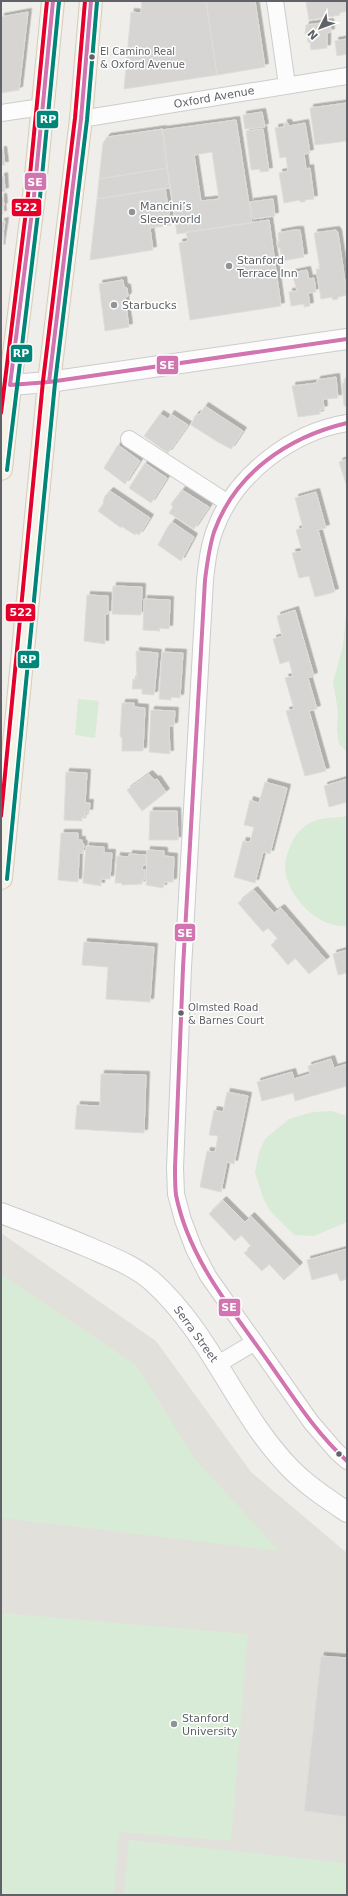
<svg xmlns="http://www.w3.org/2000/svg" width="348" height="1896" viewBox="0 0 348 1896" font-family="'DejaVu Sans',sans-serif">
<style>
.education{fill:#e2e0da}
.green{fill:#d8ebd6}
.building{fill:#d6d5d3;stroke:#deddd9;fill-rule:evenodd;filter:url(#shadow)}
.lines{fill:none;stroke-linecap:round;stroke-linejoin:round}
.minor-casing{stroke:#cbcccc;stroke-width:18}
.tertiary-casing{stroke:#cbcccc;stroke-width:22}
.primary-casing{stroke:#d7ceb8;stroke-width:24}
.minor{stroke:#fdfcfc;stroke-width:16}
.tertiary{stroke:#fdfcfc;stroke-width:20}
.primary{stroke:#f4f2e9;stroke-width:22}
.bus-1-casing{stroke:#fff;stroke-width:7}
.bus-2-casing{stroke:#fff;stroke-width:7}
.bus-3-casing{stroke:#fff;stroke-width:7}
.bus-1{stroke:#d174af;stroke-width:4}
.bus-2{stroke:#008579;stroke-width:4}
.bus-3{stroke:#e4002b;stroke-width:4}
.bus-dot{fill:#5f6368;stroke:#fff;stroke-width:1.5}
.poi-dot{fill:#919496;stroke:#fff;stroke-width:1.5}
.labels{text-anchor:middle;stroke-width:3;stroke-linejoin:round;paint-order:stroke}
.bus-label{font-size:10px;fill:#5f6368;stroke:#fff;text-anchor:start}
.street-label{font-size:11px;fill:#5f6368;stroke:#fff}
.poi-label{font-size:11px;fill:#5f6368;stroke:#fff;text-anchor:start}
.line-badge{stroke:#fff;stroke-width:1.5}
.badge-label{font-size:11px;text-anchor:middle;font-weight:bold;fill:#fff}
</style>
<defs>
<filter id="shadow"><feDropShadow dx="3.5" dy="-3.5" stdDeviation="0" flood-color="#0004"/></filter>
</defs>
<rect width="100%" height="100%" fill="#efeeea"/>
<!-- education -->
<path class="education" d="M1 1233 156 1341 251 1472 347 1553V1895H1Z"/>
<!-- green -->
<path class="green" d="M347 604V752L339 744 337 731 338 711 333 682 343 646Z
M78 699 99 701 95 738 75 735Z
M347 816V926C318 929 285 895 285 866 285 858 289 849 292 842 296 833 304 825 314 821 323 817 337 818 347 816Z
M332 1111 347 1116V1222L314 1236 294 1235 270 1211 263 1198 255 1172 259 1152 265 1139 289 1119 313 1112Z
M2 1275 137 1366 194 1458 279 1551 1 1518Z
M1 1613 248 1634 231 1841 119 1832 114 1895H1Z
M129 1840 347 1863V1895H124Z"/>
<!-- building -->
<path class="building" d="M142 1H206L217 75 124 89 131 12 141 13Z
M206 1H255L265 67 217 75Z
M313 1H347V11L339 13 340 15 309 20 306 2Z
M28 12 19 90 1 93V17Z
M330 22 331 32 327 33V48L311 50 310 42H308L307 35H305L306 25Z
M347 39V54L337 56 335 41Z
M347 103V141L315 145 310 108Z
M262 112 265 127 245 129 243 115Z
M236 120 252 223 177 234 162 130ZM212 152 219 199 201 201 194 155Z
M284 123H288L289 126 305 123 310 153 304 154 306 169 310 168 314 199 305 200V202H300V200L284 203 279 173 288 171 286 157 280 158 275 128 284 127Z
M163 129 167 168 99 179 103 143 107 137Z
M263 129 269 171 260 172V169L251 170 246 131Z
M1 150H3L5 165H1Z
M167 168 170 188 97 199 99 179Z
M4 176 5 191 1 192V177Z
M165 188 171 225 150 228 153 250 90 260 97 199Z
M1 197H3L4 206 2 207 3 214H1Z
M273 199 275 216 253 219 250 202Z
M269 220 281 306 190 320 179 243 188 241 186 232Z
M5 221 2 240 1 248V222Z
M294 230H300L304 257 282 261 280 248H278L277 242H279L278 233Z
M336 230 338 233 347 295 338 297V299L333 300 332 297 321 299 316 269H320L314 233Z
M307 270 309 279 314 278 316 292 308 293 310 306 304 307V304L291 306 289 292 297 291 292 273Z
M123 280 124 287 127 288 128 296 125 299 129 327 105 331 99 284Z
M336 377 338 398 323 399 324 409 320 410V414L298 417 292 386 317 383V380Z
M347 378V406H344L342 384 344 383V379Z
M205 406 243 431 231 449 218 442 191 425 195 416 197 414 199 415Z
M160 414 168 419 171 414 188 425 168 453 144 436Z
M118 445 140 461 125 484 104 468Z
M347 459V487L339 462Z
M145 463 167 478 151 503 129 488Z
M182 490 209 507 194 529 169 513 173 507 171 504Z
M110 491 150 518 139 535 136 533 135 535 121 526V528L98 511 104 503 103 502 105 496Z
M316 492 326 528 318 530 335 592 315 597 309 576 299 578 292 553 302 551 296 530 303 528 295 498Z
M172 522 194 537 181 561 158 545 167 528Z
M113 586 142 587 141 615 112 614Z
M87 595 108 596V614H105V644L84 641Z
M144 599 170 600 169 629 159 628 160 631 143 630Z
M295 610 314 676 308 678 317 709 309 711 326 771 305 776 286 711 294 709 285 678 293 676 289 661 280 664 273 639 282 636 277 616Z
M136 651 158 653 154 695 142 694V689H132L133 679 137 680Z
M162 652 183 653 180 698 171 697V700L159 699Z
M122 703H134V707L145 708 143 751H122V737H120Z
M151 710 175 711 174 726H169L170 754 149 752Z
M66 772 87 773 85 803H90L89 813 85 812V817H82V821L64 820Z
M149 774 155 780 157 779 166 792 142 811 127 790Z
M347 779V802L329 807 324 786Z
M265 782 287 788 270 854 263 852 255 883 234 877 243 841 250 842 254 827 244 825 250 800 259 803Z
M150 811H177L178 840H149Z
M61 833H78V840H82V844H84L83 853H78L79 855 78 882 58 880Z
M86 846 104 847V853H112L110 879H101V886L83 883Z
M147 850 164 851V856L174 857 173 882H164L163 888 146 885Z
M129 854 146 855V865H143L142 869 145 870 144 880H142V884L122 885V883H115L117 856 129 857Z
M254 890 274 913 281 908 326 960 309 974 295 958 288 965 271 945 278 939 268 928 263 932 238 903Z
M84 942 154 947 150 1002 106 999 108 967 82 965Z
M347 950V973L338 975 333 954Z
M331 1059 334 1068 347 1064V1086L295 1101 293 1093 262 1101 257 1082 292 1072 294 1079 310 1074 308 1066Z
M101 1074 146 1075 144 1133 75 1129 77 1105 100 1106Z
M227 1092 248 1096 234 1164 227 1162 221 1192 200 1187 207 1151 215 1152 218 1136 209 1135 214 1110 223 1112Z
M223 1200 245 1222 251 1216 299 1266 284 1280 269 1264 262 1271 244 1253 252 1247 241 1235 235 1241 209 1214Z
M347 1249V1279L340 1281 337 1273 312 1280 307 1260Z
M321 1656 347 1658V1817L304 1811Z"/>
<g class="lines">
<!-- minor casing -->
<g class="minor-casing">
<path id="minor" d="M275 1 287 85
M1 113 42 107
M81 119 347 76
M347 423C292 432 236 474 216 527 209 544 207 562 205 580L183 968 175 1168 176 1194 183 1220 194 1249 208 1276 311 1422 336 1451 347 1461
M129 439 228 503
M218 1364 255 1342"/>
</g>
<!-- tertiary casing -->
<g class="tertiary-casing">
<path id="tertiary" d="M10 385 49 382 347 339
M1 1213C30 1224 60 1235 88 1247 111 1257 133 1265 152 1281 211 1334 235 1410 288 1466 305 1484 326 1498 347 1512"/>
</g>
<!-- primary casing -->
<g class="primary-casing">
<path id="primary" d="M1 469 10 385 34 196 53 1
M1 878 49 382 81 119 91 1"/>
</g>
<!-- minor -->
<use href="#minor" class="minor"/>
<!-- tertiary -->
<use href="#tertiary" class="tertiary"/>
<!-- primary -->
<use href="#primary" class="primary"/>
<!-- bus-1 casing -->
<g class="bus-1-casing">
<path id="bus-1" d="M53 1 34 196 10 385 49 382 347 339
M49 382 81 119 91 1
M347 423C288 437 235 473 214 532 209 548 207 564 205 580L183 968 175 1168C175 1177 175 1187 176 1195 189 1260 233 1311 270 1364 294 1398 316 1433 347 1461"/>
</g>
<!-- bus-2 casing -->
<g class="bus-2-casing">
<path id="bus-2" d="M7 470 40 197 59 2
M7 879 55 383 87 120 97 2"/>
</g>
<!-- bus-3 casing -->
<g class="bus-3-casing">
<path id="bus-3" d="M1 413 28 195 47 1
M1 816 43 381 75 118 85 1"/>
</g>
<!-- bus-1 -->
<use href="#bus-1" class="bus-1"/>
<!-- bus-2 -->
<use href="#bus-2" class="bus-2"/>
<!-- bus-3 -->
<use href="#bus-3" class="bus-3"/>
</g>
<!-- markers -->
<g class="bus-dot">
<circle cx="92" cy="57" r="3.5"/>
<circle cx="181" cy="1013" r="3.5"/>
<circle cx="339" cy="1454" r="3.5"/>
</g>
<g class="poi-dot">
<circle cx="132" cy="212" r="4"/>
<circle cx="229" cy="266" r="4"/>
<circle cx="114" cy="305" r="4"/>
<circle cx="174" cy="1724" r="4"/>
</g>
<g class="labels">
<!-- bus labels -->
<g class="bus-label">
<text x="100" y="55">El Camino Real<tspan x="100" dy="13">&amp; Oxford Avenue</tspan></text>
<text x="188" y="1011">Olmsted Road<tspan x="188" dy="13">&amp; Barnes Court</tspan></text>
</g>
<!-- street labels -->
<g class="street-label">
<text transform="translate(214 97) rotate(-10)" y="4">Oxford Avenue</text>
<text transform="translate(196 1334) rotate(54)" y="4">Serra Street</text>
</g>
<!-- poi labels -->
<g class="poi-label">
<text x="140" y="210">Mancini’s<tspan x="140" dy="13">Sleepworld</tspan></text>
<text x="237" y="264">Stanford<tspan x="237" dy="13">Terrace Inn</tspan></text>
<text x="122" y="309">Starbucks</text>
<text x="182" y="1722">Stanford<tspan x="182" dy="13">University</tspan></text>
</g>
</g>
<g class="line-badge">
<rect x="36" y="110" width="23" height="19" rx="4" fill="#008579"/>
<rect x="24" y="172" width="23" height="19" rx="4" fill="#d174af"/>
<rect x="11" y="198" width="31" height="19" rx="4" fill="#e4002b"/>
<rect x="10" y="344" width="23" height="19" rx="4" fill="#008579"/>
<rect x="156" y="355" width="23" height="20" rx="4" fill="#d174af"/>
<rect x="5" y="603" width="31" height="19" rx="4" fill="#e4002b"/>
<rect x="17" y="650" width="23" height="19" rx="4" fill="#008579"/>
<rect x="174" y="923" width="22" height="19" rx="4" fill="#d174af"/>
<rect x="218" y="1298" width="23" height="19" rx="4" fill="#d174af"/>
</g>
<g class="badge-label">
<text x="48" y="123">RP</text>
<text x="35" y="186">SE</text>
<text x="26" y="211">522</text>
<text x="21" y="357">RP</text>
<text x="167" y="369">SE</text>
<text x="21" y="616">522</text>
<text x="28" y="663">RP</text>
<text x="185" y="937">SE</text>
<text x="229" y="1311">SE</text>
</g>
<!-- border -->
<rect width="348" height="1896" fill="none" stroke="#5f6368" stroke-width="4"/>
<!-- north arrow -->
<g transform="translate(320 28) rotate(228)" stroke="#ffffff" stroke-width="3" paint-order="stroke">
<path d="M0-3L7 15L0 10L-7 15Z" fill="#5f6368"/>
<text y="-6" font-size="11" font-weight="bold" text-anchor="middle" fill="#5f6368">N</text>
</g>
</svg>
